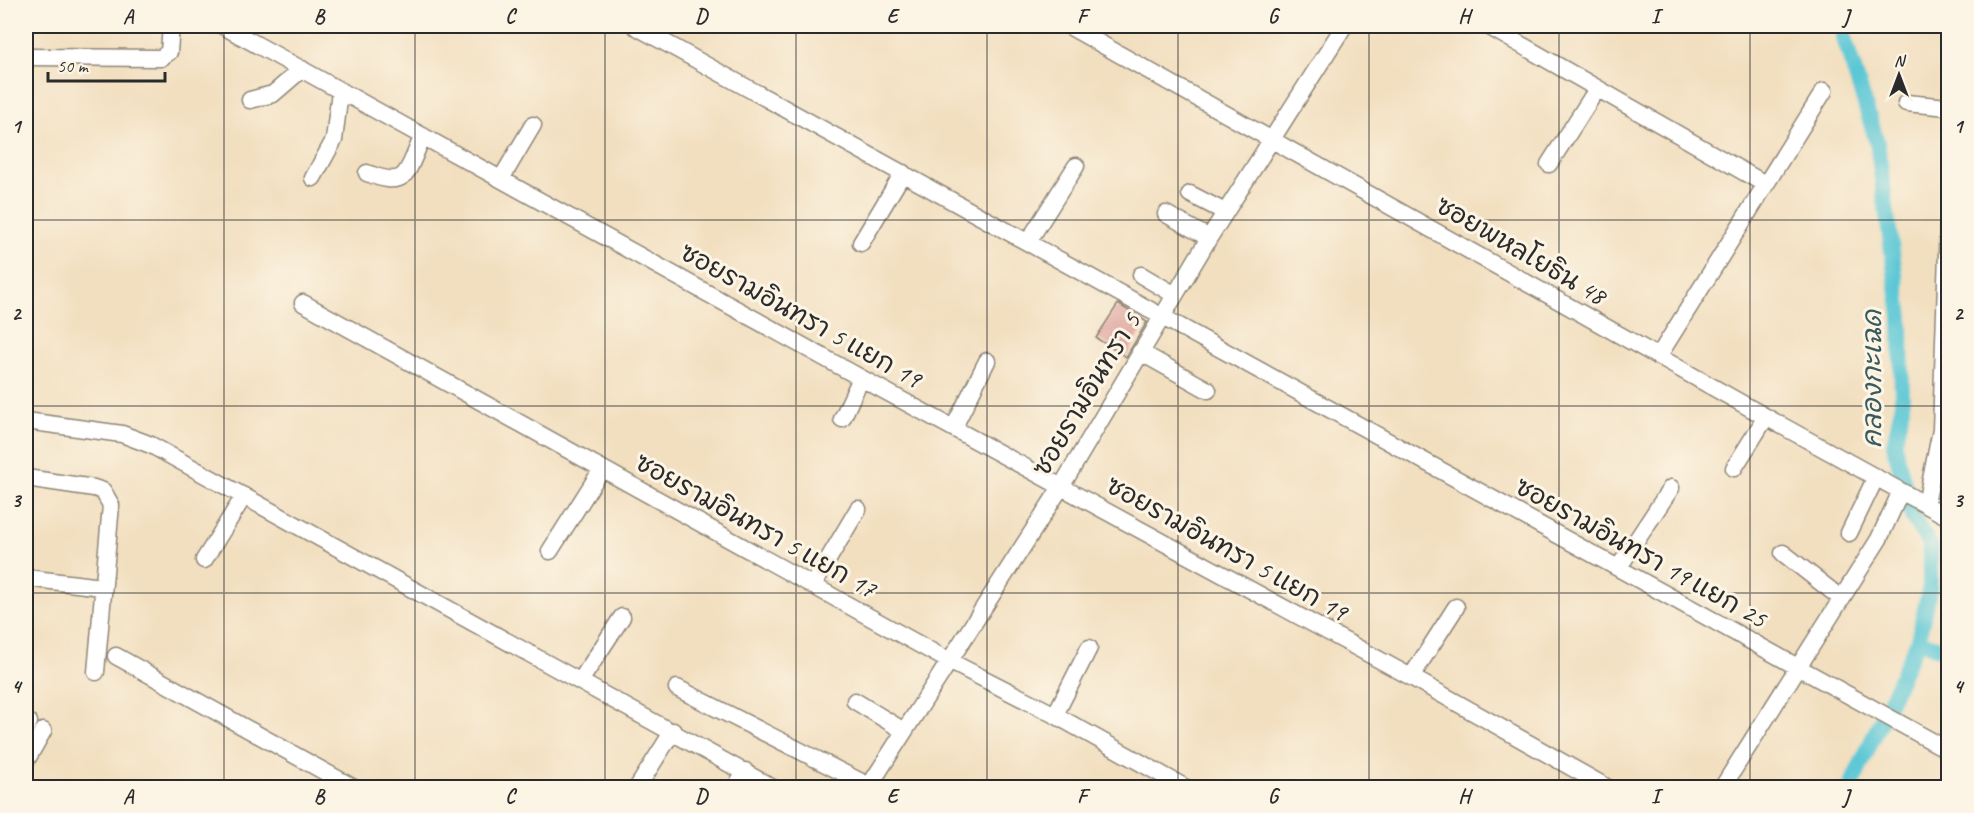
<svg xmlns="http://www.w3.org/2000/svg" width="1974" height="813" viewBox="0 0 1974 813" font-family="Caveat,'Playpen Sans Thai',sans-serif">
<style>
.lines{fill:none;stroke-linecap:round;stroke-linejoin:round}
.canal{stroke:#5cc7d5;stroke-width:16}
.building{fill:#d8928d}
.minor-casing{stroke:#8e8576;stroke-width:19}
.minor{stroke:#fff;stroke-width:16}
.grid{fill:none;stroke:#2b2b2b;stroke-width:1.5;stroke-opacity:0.55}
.labels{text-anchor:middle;stroke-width:6;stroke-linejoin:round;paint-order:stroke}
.street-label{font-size:26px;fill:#2b2b2b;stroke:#fcf5e5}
.water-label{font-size:27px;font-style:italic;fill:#3a5a5e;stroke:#fcf5e5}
.neatline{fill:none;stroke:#2b2b2b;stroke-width:2}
.grid-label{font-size:20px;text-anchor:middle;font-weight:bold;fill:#2b2b2b}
</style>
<rect width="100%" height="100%" fill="#fcf5e5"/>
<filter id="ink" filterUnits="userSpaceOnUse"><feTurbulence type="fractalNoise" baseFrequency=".0167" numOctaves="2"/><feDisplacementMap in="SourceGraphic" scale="12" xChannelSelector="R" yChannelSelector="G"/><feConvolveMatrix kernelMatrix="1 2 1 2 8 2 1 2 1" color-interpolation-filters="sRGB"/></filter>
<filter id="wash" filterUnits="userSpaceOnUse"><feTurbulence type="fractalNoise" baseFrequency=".008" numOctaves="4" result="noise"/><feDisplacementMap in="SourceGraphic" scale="24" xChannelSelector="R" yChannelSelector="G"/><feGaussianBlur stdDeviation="1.35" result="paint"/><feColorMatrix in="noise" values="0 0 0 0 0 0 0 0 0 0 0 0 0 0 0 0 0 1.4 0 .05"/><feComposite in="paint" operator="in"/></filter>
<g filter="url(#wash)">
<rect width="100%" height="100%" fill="#f2dfc0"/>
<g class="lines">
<!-- canal -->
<path class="canal" d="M1845 26 1844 38 1877 142 1901 317 1902 407 1894 445 1913 518 1930 545V586L1918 640 1850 788
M1918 640 1948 652"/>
</g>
<g id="blocks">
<!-- building -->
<path class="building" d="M1118 304 1147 322 1126 357 1096 338Z"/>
</g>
</g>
<g filter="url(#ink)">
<use href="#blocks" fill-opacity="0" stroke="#8e8576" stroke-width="1.5"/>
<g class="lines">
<!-- minor casing -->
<g class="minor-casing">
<path id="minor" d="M223 26 861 378 1411 677 1608 788
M635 26 1948 750
M1069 26 1766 417 1948 517
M1488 26 1765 184
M26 57 161 58 169 52 171 26
M250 100 273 94 302 69
M1906 103 1948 107
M1549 164 1597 89
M367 173C410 190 406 171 423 136
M313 178 334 140 340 91
M501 179 533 125
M1190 194 1225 212
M1166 214 1209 238
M1028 242 1076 166
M861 243 903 173
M1141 275 1175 295
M303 303 949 661 1055 715 1186 788
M1140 352 1208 390
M1658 357 1824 91
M842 419 861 378
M26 421 122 434 151 445 773 788
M954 427 987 361
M1734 468 1766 417
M26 478 94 488 103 491 111 505 96 672
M1926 504 1941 430 1948 223
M1849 533 1876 477
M550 551 602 469
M1783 553 1842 599
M204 560 244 496
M1619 567 1671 488
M26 578 102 587
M813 585 858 509
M116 656 354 788
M1411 677 1456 607
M581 680 622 617
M677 688 869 786
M855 701 904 731
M1055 715 1089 648
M26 728 29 722
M26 761 43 731
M637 788 673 731
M735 788 745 771
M868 788 1061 487 1209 238 1344 26
M1722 788 1879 539 1901 491"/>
</g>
<!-- minor -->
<use href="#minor" class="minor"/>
</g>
</g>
<!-- grid -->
<path class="grid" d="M224 26V788M415 26V788M605 26V788M796 26V788M987 26V788M1178 26V788M1369 26V788M1559 26V788M1750 26V788M26 220H1948M26 406H1948M26 593H1948"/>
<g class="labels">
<!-- street labels -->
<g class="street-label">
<text transform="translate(1521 250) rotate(30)" y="9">ซอยพหลโยธิน 48</text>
<text transform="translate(801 315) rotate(29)" y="9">ซอยรามอินทรา 5 แยก 19</text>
<text transform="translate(1086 394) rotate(-59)" y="9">ซอยรามอินทรา 5</text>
<text transform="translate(756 525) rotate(29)" y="9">ซอยรามอินทรา 5 แยก 17</text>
<text transform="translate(1227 548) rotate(29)" y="9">ซอยรามอินทรา 5 แยก 19</text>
<text transform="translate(1641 552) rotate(29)" y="9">ซอยรามอินทรา 19 แยก 25</text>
</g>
<!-- water labels -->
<g class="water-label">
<text transform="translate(1872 379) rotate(-90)" y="9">คลองกะเฉด</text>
</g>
</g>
<!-- margin -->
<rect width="1974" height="813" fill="none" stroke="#fcf5e5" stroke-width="66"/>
<!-- north arrow -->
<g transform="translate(1899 75)" stroke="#fcf5e5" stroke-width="4.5" paint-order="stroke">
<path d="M0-4.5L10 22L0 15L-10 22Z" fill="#2b2b2b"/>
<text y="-9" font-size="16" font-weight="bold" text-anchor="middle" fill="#2b2b2b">N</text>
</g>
<!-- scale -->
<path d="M48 72v9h117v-9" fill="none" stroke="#2b2b2b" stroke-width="3"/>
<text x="57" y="72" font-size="18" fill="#2b2b2b" stroke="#fcf5e5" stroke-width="4.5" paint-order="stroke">50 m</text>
<rect x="33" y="33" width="1908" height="747" class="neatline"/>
<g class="grid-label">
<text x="128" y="23">A</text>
<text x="319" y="23">B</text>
<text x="510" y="23">C</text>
<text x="701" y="23">D</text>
<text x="892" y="23">E</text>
<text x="1082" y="23">F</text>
<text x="1273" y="23">G</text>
<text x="1464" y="23">H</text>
<text x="1655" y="23">I</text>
<text x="1846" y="23">J</text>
<text x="16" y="133">1</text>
<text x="1958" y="133">1</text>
<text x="16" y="320">2</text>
<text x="1958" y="320">2</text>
<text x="16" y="507">3</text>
<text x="1958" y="507">3</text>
<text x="16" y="693">4</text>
<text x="1958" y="693">4</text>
<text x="128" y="803">A</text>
<text x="319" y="803">B</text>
<text x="510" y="803">C</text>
<text x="701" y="803">D</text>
<text x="892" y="803">E</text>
<text x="1082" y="803">F</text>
<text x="1273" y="803">G</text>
<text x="1464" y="803">H</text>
<text x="1655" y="803">I</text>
<text x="1846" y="803">J</text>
</g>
</svg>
